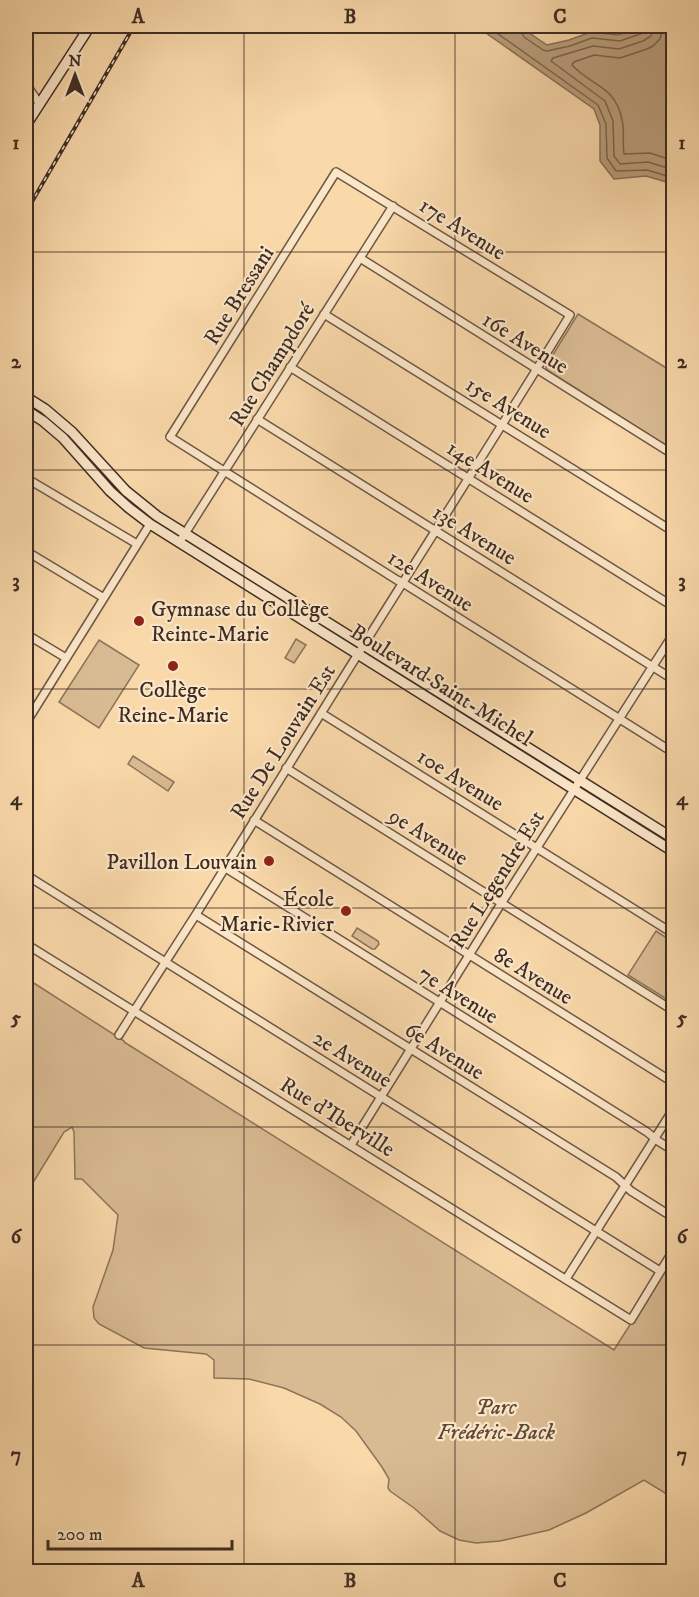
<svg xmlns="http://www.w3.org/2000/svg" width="699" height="1597" viewBox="0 0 699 1597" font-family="'IM FELL DW Pica',serif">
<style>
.green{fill:#d9bb93;stroke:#8c745b;stroke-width:1.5}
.water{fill:#ba9e7c;stroke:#897058;stroke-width:1.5}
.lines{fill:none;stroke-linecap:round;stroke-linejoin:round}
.shore{stroke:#7c6550;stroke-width:1.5}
.street-casing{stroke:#6e5745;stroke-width:10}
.secondary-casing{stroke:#3f2c23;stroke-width:12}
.street{stroke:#fbe6c8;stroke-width:7}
.secondary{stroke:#fbe6c8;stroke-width:9}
.rail-casing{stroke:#3f2c23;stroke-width:4}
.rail{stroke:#fbe6c8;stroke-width:1.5;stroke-dasharray:4.5;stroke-linecap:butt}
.grid{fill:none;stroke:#3f2c23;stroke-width:1.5;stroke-opacity:0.55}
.poi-dot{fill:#8f2418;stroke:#fbe6c8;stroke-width:2}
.labels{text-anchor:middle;stroke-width:4.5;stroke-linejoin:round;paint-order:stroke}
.street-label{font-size:22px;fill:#3f2c23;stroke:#fbe6c8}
.poi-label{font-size:22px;fill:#3f2c23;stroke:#fbe6c8;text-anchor:end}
.park-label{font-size:22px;font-style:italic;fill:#5e4939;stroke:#fbe6c8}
.neatline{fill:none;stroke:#3f2c23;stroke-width:2}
.grid-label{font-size:20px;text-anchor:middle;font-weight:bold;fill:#3f2c23}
</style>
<rect width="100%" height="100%" fill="#f9d8aa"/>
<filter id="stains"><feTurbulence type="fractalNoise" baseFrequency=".00333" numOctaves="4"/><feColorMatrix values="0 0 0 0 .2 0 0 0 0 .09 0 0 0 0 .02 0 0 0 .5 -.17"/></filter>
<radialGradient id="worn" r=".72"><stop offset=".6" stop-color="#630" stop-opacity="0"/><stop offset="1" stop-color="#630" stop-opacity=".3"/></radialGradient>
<!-- green -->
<path class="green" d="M578 314 673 372V450L547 370 546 366Z
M296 639 306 645 294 663 285 658Z
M99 640 139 665 99 728 59 702Z
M133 756 174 782 168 791 128 764Z
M357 928 378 941 379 944 375 949H372L352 936Z
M656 931 673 942V1003L628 975Z
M26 978 124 1041V1042L614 1350 673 1257V1498L644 1480 586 1513 549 1530 500 1541 476 1543 459 1540 440 1531 414 1508 390 1491 388 1488 389 1479 382 1467 356 1431 341 1417 320 1404 284 1388 249 1379 214 1378V1360L206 1354 144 1348 99 1324 94 1318 93 1307 113 1250 118 1215 82 1179H75L74 1132 72 1127 64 1132 26 1194Z"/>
<!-- water -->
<path class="water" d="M476 26H525L528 32 547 45 569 40 591 32 618 35 646 26H673V184L646 176 614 179 600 161V125L594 109Z"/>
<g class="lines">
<!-- shore -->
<path class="shore" d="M487 26 598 105 606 124 607 158 616 171 647 170 674 178
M520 26V29L524 37 543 50 547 51 570 46 592 38 620 41 643 33 646 30V26
M654 26 651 36 643 41 619 49 593 46 553 58 551 61 605 101 613 121 614 156 620 164 648 162 674 170
M663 26 660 39 653 46 647 49 620 58 594 55 574 62 572 65C591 86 616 86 622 120 625 131 622 143 624 154L650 153 674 161"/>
<!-- street casing -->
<g class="street-casing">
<path id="street" d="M26 84 39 103
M360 258 674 455
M324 314 674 532
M290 367 674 607
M257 419 674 680
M26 478 137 544
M179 543 393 206
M26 551 104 598
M26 634 66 658
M321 713 674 934
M26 723 150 524
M286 768 674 1011
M254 820 674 1083
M224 867 647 1132 658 1141 674 1151
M26 875 660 1271
M196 915 616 1177 631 1191 674 1218
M26 944 631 1320 674 1249
M119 1035C144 995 170 955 195 916 237 849 278 782 320 715 403 581 488 449 570 315L336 172 170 437 397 580 403 583 674 753
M351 1145 499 907 674 633
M566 1279 674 1108"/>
</g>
<!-- secondary casing -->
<g class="secondary-casing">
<path id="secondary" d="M26 125 90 26
M26 397 45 409 72 432 126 491 157 516 674 839
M26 410 43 421 63 438 110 491 129 508 150 524 674 852"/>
</g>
<!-- street -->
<use href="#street" class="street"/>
<!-- secondary -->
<use href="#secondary" class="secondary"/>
<!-- rail casing -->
<g class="rail-casing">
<path id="rail" d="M26 212 134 26"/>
</g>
<!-- rail -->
<use href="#rail" class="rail"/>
</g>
<!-- grid -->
<path class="grid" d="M244 26V1572M455 26V1572M26 252H674M26 470H674M26 689H674M26 908H674M26 1127H674M26 1345H674"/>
<!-- markers -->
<g class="poi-dot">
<circle cx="139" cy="621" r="6"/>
<circle cx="173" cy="666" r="6"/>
<circle cx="269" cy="861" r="6"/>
<circle cx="346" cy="911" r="6"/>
</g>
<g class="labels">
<!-- street labels -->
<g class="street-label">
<text transform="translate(463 228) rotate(32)" y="8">17e Avenue</text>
<text transform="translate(238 295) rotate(-58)" y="8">Rue Bressani</text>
<text transform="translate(526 342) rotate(32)" y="8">16e Avenue</text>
<text transform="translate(271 364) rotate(-58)" y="8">Rue Champdoré</text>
<text transform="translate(509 407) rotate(32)" y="8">15e Avenue</text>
<text transform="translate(491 471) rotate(32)" y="8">14e Avenue</text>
<text transform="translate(475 534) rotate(32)" y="8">13e Avenue</text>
<text transform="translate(431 580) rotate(32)" y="8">12e Avenue</text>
<text transform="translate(442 684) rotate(32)" y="8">Boulevard Saint-Michel</text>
<text transform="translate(282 741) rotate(-58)" y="8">Rue De Louvain Est</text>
<text transform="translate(461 779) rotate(32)" y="8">10e Avenue</text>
<text transform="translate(429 836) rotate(32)" y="8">9e Avenue</text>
<text transform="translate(496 879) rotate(-58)" y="8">Rue Legendre Est</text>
<text transform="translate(534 975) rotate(32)" y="8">8e Avenue</text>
<text transform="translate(459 994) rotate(32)" y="8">7e Avenue</text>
<text transform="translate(445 1050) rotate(32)" y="8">6e Avenue</text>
<text transform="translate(353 1058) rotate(32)" y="8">2e Avenue</text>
<text transform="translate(338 1116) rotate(32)" y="8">Rue d'Iberville</text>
</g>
<!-- poi labels -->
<g class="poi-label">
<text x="151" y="616" text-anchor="start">Gymnase du Collège<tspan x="151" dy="25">Reinte-Marie</tspan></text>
<text x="173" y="697" text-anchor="middle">Collège<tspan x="173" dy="25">Reine-Marie</tspan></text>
<text x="257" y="869">Pavillon Louvain</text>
<text x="334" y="906">École<tspan x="334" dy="25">Marie-Rivier</tspan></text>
</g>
<!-- park labels -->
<g class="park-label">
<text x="496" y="1414">Parc<tspan x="496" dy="25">Frédéric-Back</tspan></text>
</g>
</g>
<!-- margin -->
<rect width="699" height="1597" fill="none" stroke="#f9d8aa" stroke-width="66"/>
<!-- north arrow -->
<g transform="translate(75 75)" stroke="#fbe6c8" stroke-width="4.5" paint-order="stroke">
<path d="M0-4.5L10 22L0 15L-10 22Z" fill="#3f2c23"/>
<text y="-9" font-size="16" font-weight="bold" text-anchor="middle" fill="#3f2c23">N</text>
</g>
<!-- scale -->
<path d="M48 1540v9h184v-9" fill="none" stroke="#3f2c23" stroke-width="3"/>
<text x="57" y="1540" font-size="18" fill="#3f2c23" stroke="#fbe6c8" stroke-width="4.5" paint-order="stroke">200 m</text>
<rect x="33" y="33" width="633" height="1531" class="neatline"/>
<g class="grid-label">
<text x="138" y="23">A</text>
<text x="350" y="23">B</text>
<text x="560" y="23">C</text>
<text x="16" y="149">1</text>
<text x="682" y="149">1</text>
<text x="16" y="368">2</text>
<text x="682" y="368">2</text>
<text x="16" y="587">3</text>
<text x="682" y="587">3</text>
<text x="16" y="805">4</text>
<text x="682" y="805">4</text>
<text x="16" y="1024">5</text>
<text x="682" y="1024">5</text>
<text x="16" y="1243">6</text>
<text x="682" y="1243">6</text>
<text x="16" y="1461">7</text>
<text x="682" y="1461">7</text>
<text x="138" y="1587">A</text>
<text x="350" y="1587">B</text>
<text x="560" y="1587">C</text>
</g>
<rect width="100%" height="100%" filter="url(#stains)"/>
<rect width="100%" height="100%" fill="url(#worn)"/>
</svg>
